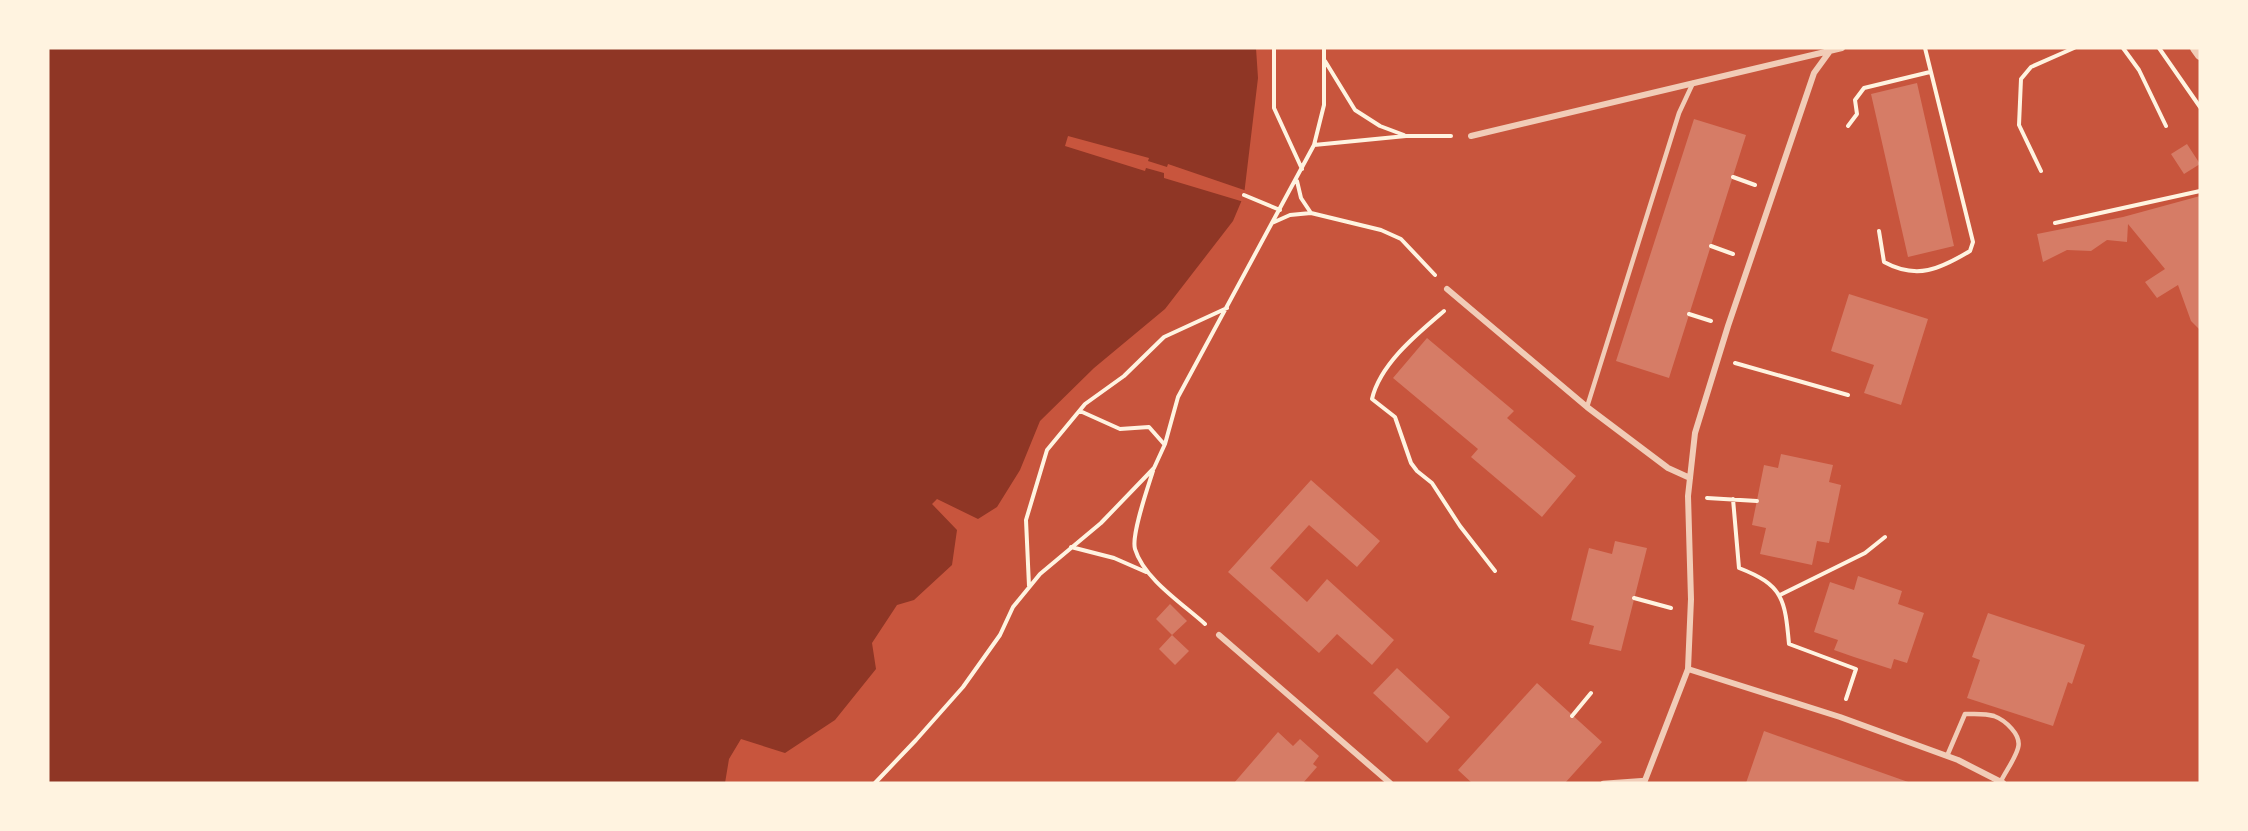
<svg xmlns="http://www.w3.org/2000/svg" width="2248" height="831" viewBox="0 0 2248 831" font-family="'Asap Condensed',sans-serif">
<style>
.water{fill:#8f3625}
.pier{fill:#c8553d}
.building{fill:#d67c66}
.lines{fill:none;stroke-linecap:round;stroke-linejoin:round}
.path{stroke:#fff3e0;stroke-width:4}
.service{stroke:#f1ccb7;stroke-width:4.5}
.minor{stroke:#f1ccb7;stroke-width:6}
.tertiary{stroke:#f1ccb7;stroke-width:10}
</style>
<rect width="100%" height="100%" fill="#c8553d"/>
<!-- water -->
<path class="water" d="M48 48H1256L1258 78 1244 195 1233 221 1165 309 1094 368 1040 421 1020 470 997 507 978 519 937 499 932 504 957 530 952 565 914 600 897 605 872 643 876 669 835 720 785 753 741 739 729 759 725 783H48Z"/>
<!-- pier -->
<path class="pier" d="M1068 136 1149 158 1148 161 1167 167 1168 164 1247 191V196L1244 202 1164 178V173L1146 168 1145 171 1065 146Z"/>
<!-- building -->
<path class="building" d="M1917 83 1954 246 1908 257 1871 94Z
M1694 119 1746 135 1669 378 1616 361Z
M2187 144 2200 164 2184 174 2171 154Z
M2200 196V330L2191 321 2178 285 2157 298 2145 282 2165 269 2128 224 2127 242 2107 240 2091 251 2067 250 2043 262 2037 234 2123 217Z
M1849 294 1928 319 1901 405 1864 393 1874 365 1831 351Z
M1427 338 1514 411 1507 418 1576 476 1542 517 1471 457 1478 449 1393 378Z
M1781 454 1833 465 1829 482 1841 485 1829 543 1817 541 1812 565 1760 554 1766 528 1752 525 1764 465 1778 468Z
M1311 480 1380 541 1357 567 1309 525 1270 568 1307 602 1327 579 1394 640 1372 665 1337 634 1319 653 1228 572Z
M1615 541 1647 548 1621 651 1589 644 1594 626 1571 620 1589 548 1612 554Z
M1858 576 1902 591 1898 604 1924 613 1907 663 1894 659 1891 669 1854 657 1834 650 1838 640 1814 632 1830 582 1854 590Z
M1170 604 1187 621 1172 635 1156 619Z
M1988 613 2085 645 2072 684 2068 682 2053 726 1967 698 1980 660 1972 657Z
M1172 635 1189 651 1175 665 1159 649Z
M1397 668 1450 717 1427 743 1373 693Z
M1537 683 1602 742 1565 783H1472L1458 770Z
M1764 731 1911 783H1746Z
M1278 732 1293 746 1300 739 1319 756 1313 764 1317 767 1303 783H1234Z"/>
<g class="lines">
<!-- path -->
<path class="path" d="M1274 48V108L1302 169
M2123 48 2139 70 2166 126
M2159 48 2200 107
M1325 61 1355 110 1380 126 1404 135
M1848 126 1857 114 1855 100 1864 88 1930 72
M1314 145 1406 136H1451
M2041 171 2019 125 2021 79 2031 67 2074 48
M1733 177 1755 185
M1297 181 1301 198 1311 213 1381 230 1401 239 1435 275
M1244 195 1280 210
M1272 223 1290 215 1311 213
M2055 223 2200 191
M1879 231 1884 262C1917 280 1940 269 1970 251L1973 242 1925 48
M1711 246 1733 254
M1444 311C1417 334 1380 364 1372 399L1395 417 1411 463 1417 471 1432 483 1460 526 1495 571
M1689 314 1711 321
M1735 363 1848 395
M1080 411 1120 429 1149 427 1164 444
M1153 471C1148 487 1131 535 1135 549 1144 579 1183 604 1205 624
M1707 498 1757 501
M1733 499 1739 568C1783 585 1785 599 1789 644L1856 669 1846 699
M1071 547 1114 558 1146 572
M1029 586 1026 520 1047 450 1085 404 1124 376 1164 337 1227 308
M1780 595 1865 553 1885 537
M1634 598 1671 608
M1572 716 1591 693
M875 783 916 740 963 687 1000 635 1013 607 1040 574 1101 523 1154 468 1165 444 1178 397 1314 145 1324 105V48"/>
<!-- service -->
<path class="service" d="M1587 407 1679 113 1693 83
M1947 756 1965 714C1974 714 1985 713 1994 716 2005 720 2022 735 2018 748 2015 759 2006 771 2001 781
M1603 783 1645 780"/>
<!-- minor -->
<path class="minor" d="M1471 136 1842 48
M1447 289 1587 407 1668 468 1690 478
M1219 635 1390 783
M1688 669 1840 717 1958 760 2003 783
M1644 783 1688 669 1691 599 1688 496 1695 433 1728 326 1814 73 1830 51"/>
<!-- tertiary -->
<path class="tertiary" d="M2195 48 2200 55"/>
</g>
<!-- border -->
<rect width="2248" height="831" fill="none" stroke="#fff3e0" stroke-width="99"/>
</svg>
